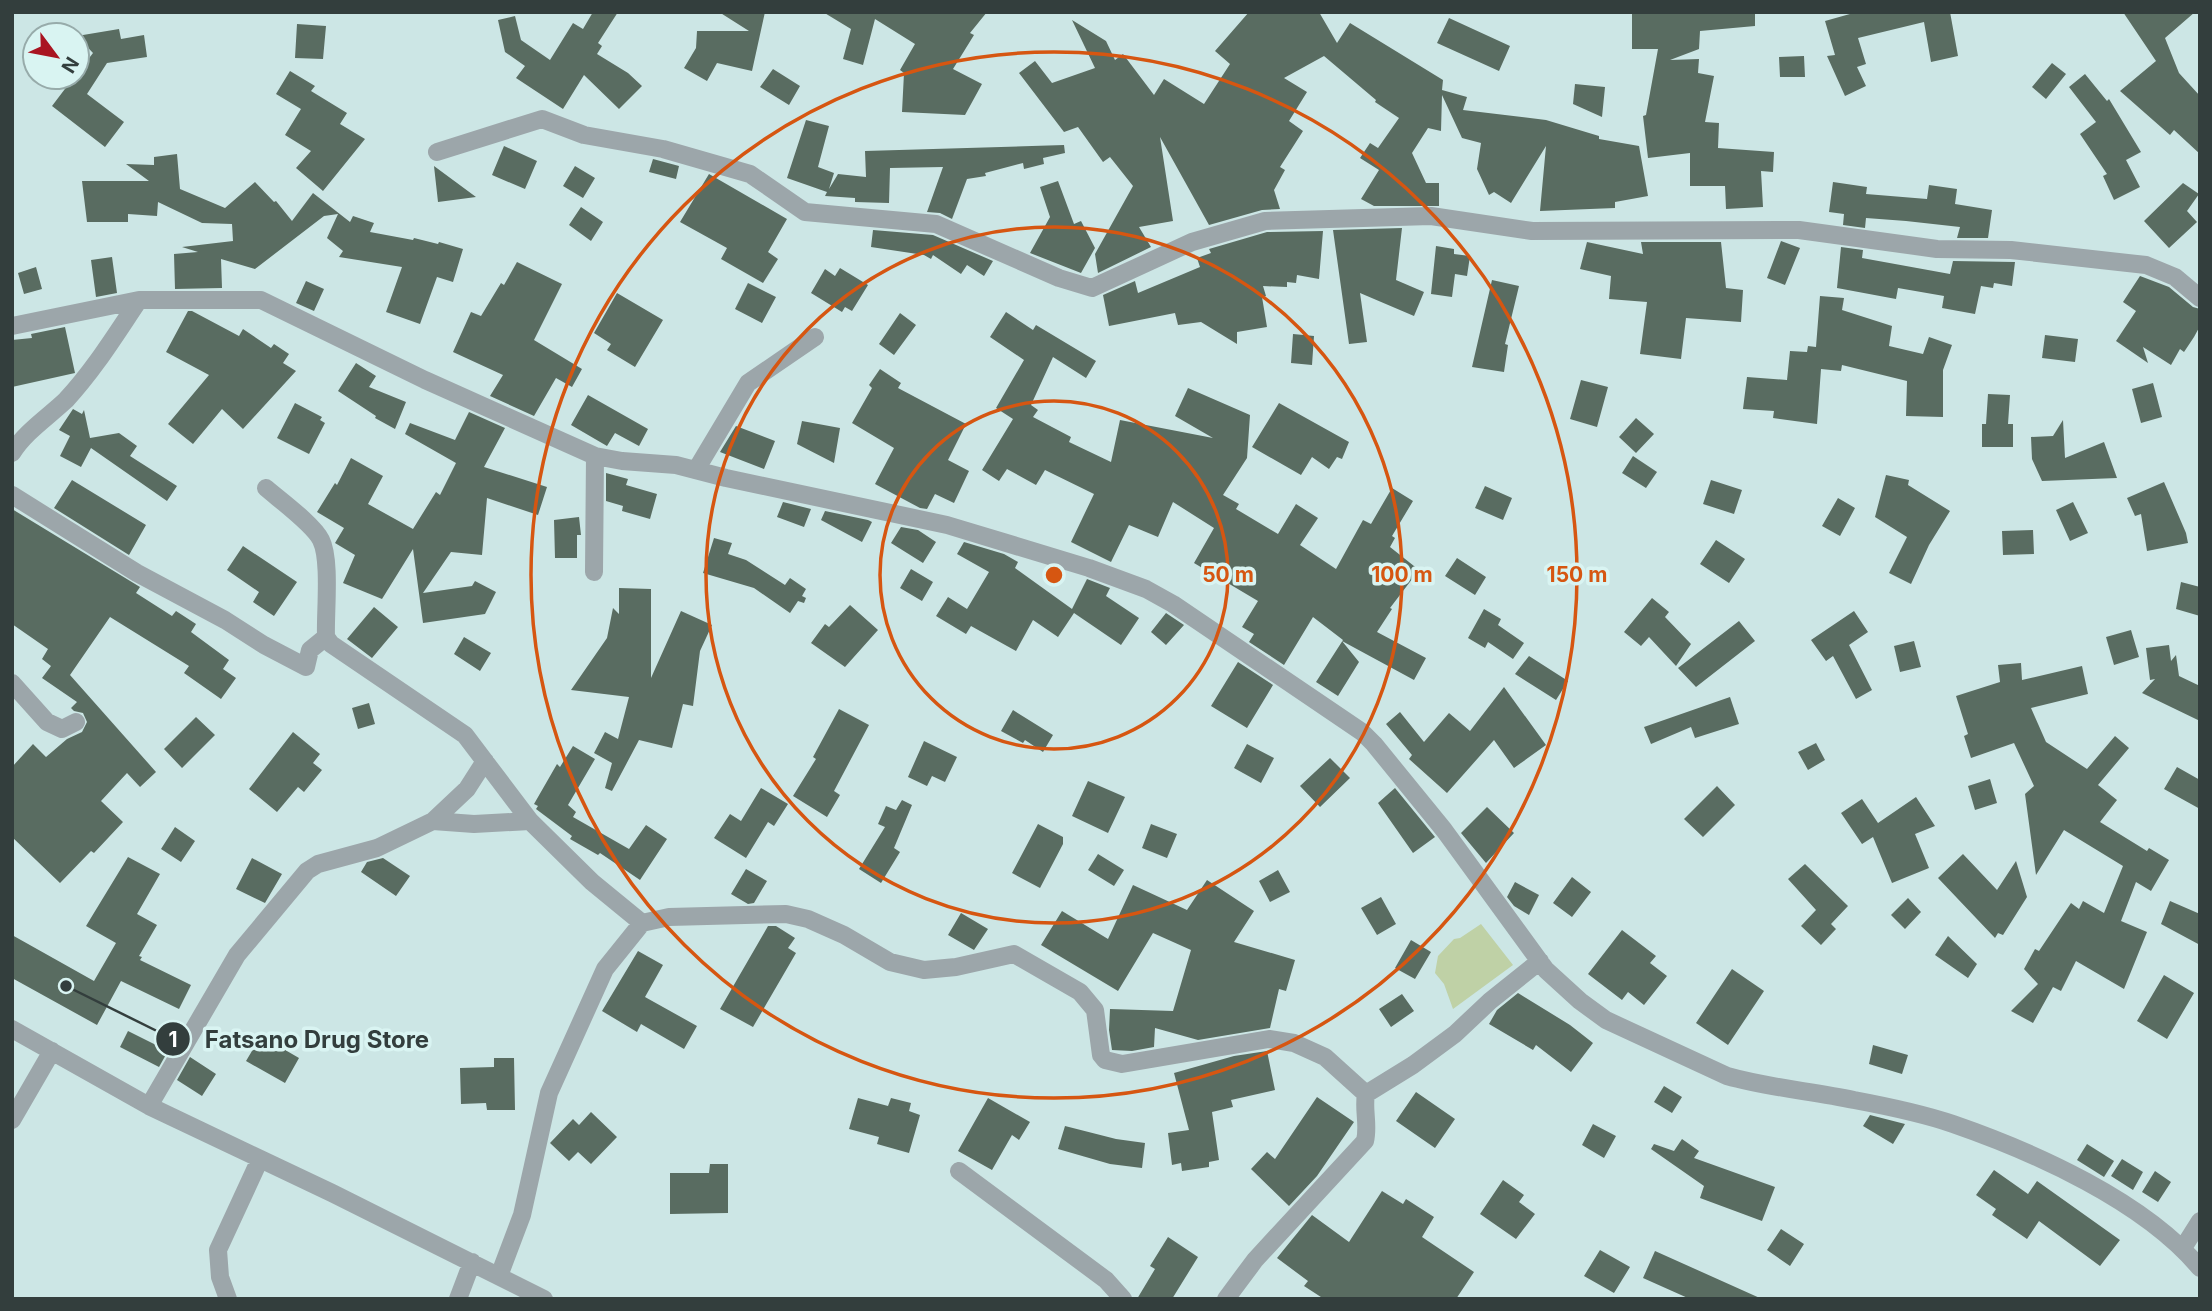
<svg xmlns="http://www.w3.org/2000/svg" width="2212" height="1311" viewBox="0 0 2212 1311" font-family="Inter,sans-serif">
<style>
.green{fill:#bfd1a6}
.building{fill:#596c61}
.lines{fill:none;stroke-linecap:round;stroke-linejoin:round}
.minor{stroke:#9ca6aa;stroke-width:18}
.ring{fill:none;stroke:#d65611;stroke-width:3.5}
.centre{fill:#d65611;stroke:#d9f4f2;stroke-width:3.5}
.ring-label{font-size:21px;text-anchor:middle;font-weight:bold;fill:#d65611;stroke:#d9f4f2;stroke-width:7;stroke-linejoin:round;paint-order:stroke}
.leader{fill:none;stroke:#333e3d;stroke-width:2.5}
.callout-dot{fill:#333e3d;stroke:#d9f4f2;stroke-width:2.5}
.mark-label{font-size:21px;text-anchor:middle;font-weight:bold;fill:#fff}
.callout-label{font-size:24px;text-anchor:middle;font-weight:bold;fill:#333e3d;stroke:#d9f4f2;stroke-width:7;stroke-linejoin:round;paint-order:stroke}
</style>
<rect width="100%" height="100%" fill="#cce6e5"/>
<!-- green -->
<path class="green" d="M1481 924 1513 965 1453 1009 1444 984 1435 973 1438 956 1454 939 1460 938Z"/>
<!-- building -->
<path class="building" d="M593 12H618L598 43 602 46 597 54 628 73 642 86 619 109 584 75 563 109 516 78 525 66 505 52 498 20 515 16 521 40 550 60 573 23 583 29Z
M719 12H765L752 71 717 63 707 81 684 68 696 48 697 31H749Z
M823 12H987L970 33 974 35 953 69 982 84 965 115 902 112 904 73 900 70 915 44 875 19 863 65 843 59 851 29Z
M1249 12H1319L1337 43 1350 23 1443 80 1442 90 1467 97 1463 110 1546 120 1599 136V139L1639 146 1648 196 1615 202V208L1540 211 1546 146 1511 203 1494 192 1489 195 1477 169 1481 143 1462 138 1442 95 1441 131 1428 128 1412 153 1426 183H1439V206H1374L1361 199 1379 170 1360 158 1370 143 1378 148 1399 118 1375 102 1376 100 1324 56 1284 78 1307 92 1289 121 1303 131 1280 167 1285 170 1274 190 1280 209 1262 210 1209 225 1160 137 1173 221 1139 227 1151 247 1098 273 1095 254 1133 186 1110 157 1103 162 1078 127 1064 132 1019 73 1035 61 1052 83 1095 68 1072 20 1106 41 1115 60 1123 54 1154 95 1164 79 1204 104 1230 64 1215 51Z
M1632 12H1755V26L1700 31 1699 49 1670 60 1699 59 1698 73 1714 76 1705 122 1719 123 1718 148 1774 152 1773 172 1761 171 1763 207 1726 209 1725 186H1690V153L1648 158 1643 116 1646 115 1658 49H1632Z
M1857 12H1950L1958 56 1931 62 1924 22 1858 38 1866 64 1857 67 1866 86 1845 96 1827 56 1835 55 1825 21Z
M2123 12H2195L2165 38 2179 73 2200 96V154L2174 130 2170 135 2120 91 2156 61Z
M1449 18 1510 46 1499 71 1437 43Z
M297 24 326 26 323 59 295 58Z
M119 29 121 39 144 35 147 57 107 63 87 94 124 122 105 147 52 106 74 77H77V74L93 53 77 36Z
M1804 56 1805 77H1780L1779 57Z
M2052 63 2066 74 2046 99 2032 87Z
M773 69 800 86 789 105 760 87Z
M290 71 315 86 311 91 347 113 340 124 365 139 323 191 296 168 311 151 285 135 301 109 276 94Z
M2085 74 2107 101 2109 99 2141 152 2126 160 2140 187 2114 200 2103 176 2107 174 2080 134 2096 122 2069 87Z
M1575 84 1605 87 1602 117 1573 104Z
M806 120 829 126 818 167 834 173 829 189 838 174 866 177 865 151 1064 145 1065 153 1043 158 1044 164 1024 169 1023 163 985 173 986 176 967 179 952 219 940 213 927 212 943 167 890 168 889 203 855 202V198L825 196 827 192 787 178Z
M504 146 537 161 525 189 492 175Z
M177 154 180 189 225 208 255 182 274 202 276 201 292 221 313 193 350 222 353 216 374 223 370 232 413 240 414 238 438 244 439 242 463 249 453 282 437 277 420 324 386 312 402 267 339 257 343 251 327 238 338 214 324 216 255 269 221 259 222 288 175 289 174 254 198 252 182 247 233 241 232 224 202 223 158 202 157 216 128 214V222H87L82 181H149L126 164 154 165V157Z
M653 159 679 166 676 179 649 172Z
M434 166 476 197 438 202Z
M575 166 595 178 583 198 563 186Z
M709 174 787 219 768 252 778 259 763 283 721 259 727 248 680 222Z
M1058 181 1074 224 1081 221 1095 248 1081 273 1030 253 1050 217 1040 187Z
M1833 182 1867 187 1866 194 1927 199 1929 185 1957 189 1955 204 1992 210 1988 238H1957L1960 227 1906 221 1866 218 1865 228 1843 225 1844 214 1829 212Z
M2183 183 2199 194 2187 211 2197 222 2169 248 2144 221Z
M581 207 603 222 591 241 569 225Z
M1402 228 1396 280 1424 292 1414 316 1360 293 1367 342 1349 344 1333 230Z
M873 230 933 235 993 261 984 276 967 265 961 274 933 255 931 259 924 255 871 247Z
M1323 231 1319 279 1297 275 1296 283 1287 282V287L1263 286 1266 296 1262 297 1267 327 1237 332V344L1201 322 1178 325 1175 313 1109 326 1103 295 1135 281 1138 293 1200 267 1197 258 1211 253 1209 249 1267 232Z
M1781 241 1800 248 1785 285 1767 278Z
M1587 242 1643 254 1641 242H1721L1726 288 1743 290 1741 322 1686 318 1681 359 1640 354 1647 302 1609 299 1611 276 1580 269Z
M1436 246 1454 249V254L1470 256 1467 276 1455 274 1452 297 1431 294Z
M1841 247 1863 250 1862 258 1950 274 1953 261 2015 262 2012 286 1994 283 1993 288 1981 286 1975 314 1942 308 1944 296 1898 288 1896 299 1837 288Z
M112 257 117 293 96 297 91 260Z
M517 262 562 284 534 340 582 369 572 387 556 378 534 416 490 396 503 375 453 352 471 312 481 316 501 283 504 285Z
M36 267 42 289 24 294 18 273Z
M840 268 868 285 852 311 845 307 842 312 811 293 825 269 835 276Z
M2140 276 2169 287 2193 307 2200 309V326L2194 337 2184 352 2180 349 2171 365 2143 347 2148 363 2116 341 2136 311 2123 302Z
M1492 280 1519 286 1505 344 1508 345 1504 372 1472 367Z
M306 281 324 289 314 311 296 303Z
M748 283 776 297 762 323 735 309Z
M617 293 663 320 635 367 607 350 611 344 594 333Z
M1820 296 1844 298 1842 310 1892 326 1889 346 1923 354 1929 337 1952 345 1943 370V417L1906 416 1907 381 1842 365 1841 371 1821 369 1817 424 1773 418 1774 411 1743 409 1747 377 1787 380 1790 351 1807 352 1808 346 1816 347Z
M188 311H192L239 336 243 329 271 348 274 344 289 354 283 363 296 371 243 429 222 409 193 444 168 424 209 375 166 352Z
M1006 312 1033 330 1036 325 1096 361 1086 378 1053 357 1031 405 1038 410 1033 417 1071 437 1069 442 1111 462 1120 420 1213 438 1175 416 1188 388 1250 415 1247 458 1223 495 1239 504 1236 509 1278 534 1296 504 1318 518 1300 545 1336 569 1363 520 1371 524 1392 488 1413 501 1392 536 1395 538 1390 547 1419 570 1390 608 1392 609 1377 632 1426 658 1414 680 1342 641 1359 662 1338 696 1316 682 1343 640 1313 617 1284 665 1249 642 1254 634 1242 627 1258 601 1194 563 1214 528 1173 502 1158 537 1129 525 1111 562 1071 542 1094 494 1045 470 1036 485 1007 469 999 481 982 470 1013 419 996 408 1024 360 990 337Z
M900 313 916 325 894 355 879 344Z
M65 327 75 373 12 387V340L32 338 31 334Z
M1293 334 1314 336 1312 365 1291 363Z
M2045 335 2078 339 2075 362 2042 358Z
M356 363 376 376 369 387 406 402 395 429 375 418 376 416 338 391Z
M880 369 901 383 898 388 966 424 948 460 969 471 954 503 935 494 927 509 920 508 875 484 894 448 852 423 872 388 869 385Z
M1581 380 1608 387 1597 427 1570 419Z
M2153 383 2162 417 2141 423 2132 389Z
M1988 394 2010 395 2008 424H2013V447H1982V424H1986Z
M588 395 648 429 639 446 615 433 607 446 571 425Z
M295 403 322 417 320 420 325 423 309 454 277 438Z
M1279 403 1349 442 1342 459 1337 457 1329 469 1312 457 1301 475 1252 447Z
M73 409 82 414 84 410 90 438 119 433 137 446 130 456 177 486 167 501 91 448 81 467 60 456 70 436 59 430Z
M469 412 505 428 484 467 547 487 538 515 487 498 482 555 451 552 423 593 472 586 475 581 496 592 485 614 423 623 413 549 382 599 343 583 355 555 335 543 344 528 317 512 335 483 337 485 351 458 383 476 368 504 413 529 436 492 440 495 456 463 405 434 410 423 455 440Z
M1636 418 1654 434 1636 453 1619 437Z
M2063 420 2065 458 2104 442 2117 478 2042 481 2032 459 2031 437 2053 436Z
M802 421 840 428 834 463 797 444Z
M736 426 775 441 764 469 720 452Z
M1633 456 1657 472 1646 488 1622 473Z
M606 473 628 479 626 485 657 494 650 519 622 511 623 506 606 501Z
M1886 475 1909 480 1908 485 1950 511 1929 545 1911 584 1889 573 1907 537 1875 517Z
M72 480 146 525 129 555 54 508Z
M1711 480 1742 490 1734 514 1703 504Z
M2164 482 2186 533 2188 543 2147 551 2141 514 2135 516 2127 498Z
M1485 486 1512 498 1503 520 1475 508Z
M1838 498 1855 508 1840 536 1822 526Z
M783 502 811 509 804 527 777 517Z
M2073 502 2088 533 2070 541 2056 510Z
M12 509 140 587 136 593 172 616 176 611 196 624 191 632 229 660 223 669 236 678 221 699 184 673 189 666 110 617 70 675 156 772 140 787 127 773 101 801 123 822 94 853 91 851 60 883 12 837V767L33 744 46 757 67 739 82 732 87 722 83 713 74 711 71 708 77 702 42 678 51 666 42 659 48 649 12 624Z
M825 511 868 520 872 522 862 542 821 520Z
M579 517 581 535H577V558H555L554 520Z
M901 527 918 530 936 542 923 563 891 543Z
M2033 530 2034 554 2003 555 2002 531Z
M714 538 732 543 728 554 746 560 785 585 790 578 806 589 802 596 806 598 804 603 798 601 790 613 754 588 703 573Z
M1716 540 1745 559 1729 583 1700 564Z
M964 542 1004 554 1018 562 1015 568 1072 609 1087 579 1110 588 1106 596 1139 618 1121 645 1074 613 1058 637 1033 620 1016 651 971 626 966 634 936 616 948 597 967 609 989 572 957 554Z
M243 546 297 582 274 616 253 602 259 592 227 570Z
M1457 558 1486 577 1475 595 1445 576Z
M911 569 933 582 922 601 900 588Z
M2181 582 2200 587V616L2176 609Z
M619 588 651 589V678L681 611 712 625 700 651 693 706 683 704 672 748 639 740 612 791 605 788 612 763 594 753 605 732 618 739 629 697 571 690 607 638 613 608 619 614Z
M1652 598 1669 612 1665 617 1691 644 1676 666 1649 637 1641 646 1624 632Z
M850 605 878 630 845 667 811 643 825 624 829 627Z
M374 607 398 627 372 658 347 639Z
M1484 609 1501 619 1498 625 1524 643 1513 659 1488 642 1485 648 1468 638Z
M1854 611 1868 632 1849 645 1872 690 1856 699 1833 656 1826 661 1811 640Z
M1166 613 1184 625 1166 645 1151 632Z
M1739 621 1755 641 1696 687 1678 668Z
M2131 630 2139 657 2114 665 2106 637Z
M464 637 491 653 480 671 454 654Z
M1914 641 1921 667 1900 672 1894 646Z
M2169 645 2171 661 2176 655 2179 676 2200 686V721L2142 693 2155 679 2150 680 2146 648Z
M1529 656 1568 681 1556 700 1515 674Z
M1238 662 1273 685 1247 728 1211 706Z
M2021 663 2022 680 2082 666 2088 694 2031 708 2046 742 2087 769 2115 736 2129 748 2098 785 2117 800 2100 822 2147 851 2149 848 2169 860 2151 891 2136 882 2121 921 2147 932 2124 989 2076 961 2061 991 2053 987 2033 1023 2011 1011 2038 984 2024 969 2035 949 2039 951 2071 903 2079 909 2083 901 2104 913 2123 866 2064 830 2036 875 2025 794 2034 786 2014 743 1971 758 1964 736 1968 734 1956 696 2000 682 1998 665Z
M1504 687 1546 745 1514 768 1494 740 1447 793 1409 759 1412 755 1386 724 1400 712 1424 742 1449 713 1470 731Z
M1730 697 1739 724 1695 738 1691 727 1651 744 1644 727Z
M369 703 375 724 358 729 352 708Z
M839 709 869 725 834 791 840 795 827 817 793 796 816 759 813 757Z
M1013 710 1053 735 1043 752 1025 740 1023 743 1001 731Z
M196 717 215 735 182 768 164 749Z
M293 732 320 754 313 763 322 770 304 792 298 787 277 812 249 789Z
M924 741 957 757 945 782 932 776 927 786 908 777Z
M1816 743 1825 760 1808 770 1798 752Z
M1247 744 1274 758 1261 783 1234 768Z
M573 746 595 759 568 805 576 812 573 817 629 849 646 825 667 839 640 880 600 853 598 855 570 839 572 836 536 809 538 806 534 804 557 764 560 767Z
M1330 758 1350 778 1320 807 1300 786Z
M2177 767 2200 780V809L2164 789Z
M1990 779 1997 803 1975 810 1968 786Z
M1088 781 1125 797 1108 833 1072 816Z
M1717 786 1735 805 1703 837 1684 819Z
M761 788 788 804 774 826 768 822 746 858 714 838 730 814 741 821Z
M1395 788 1435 837 1413 853 1378 803Z
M1916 797 1935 826 1915 834 1929 868 1892 883 1873 837 1862 844 1841 813 1862 799 1878 823Z
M902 800 912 805 894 848 900 852 881 883 859 869 885 827 878 824 886 806 896 810Z
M1487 807 1514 833 1486 863 1461 833Z
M1038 824 1063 837V844L1040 888 1012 873Z
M1151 824 1177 834 1167 858 1142 848Z
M175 827 195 841 181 862 161 849Z
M1098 854 1124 870 1114 886 1088 870Z
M1963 854 1997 890 2016 861 2027 897 2003 935 1998 933 1995 938 1938 878Z
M128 857 160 874 137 914 157 925 139 956 142 957 140 960 191 985 179 1009 121 981 97 1025 12 978V935L94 981 116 943 86 926Z
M252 858 282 874 265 903 236 889Z
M383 858 410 876 396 896 361 872 367 862Z
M1805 864 1848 906 1831 924 1836 929 1821 945 1801 926 1816 910 1788 879Z
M746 869 767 881 754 903 748 904 731 894Z
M1278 870 1290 892 1270 902 1259 881Z
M1572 877 1591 892 1572 917 1553 903Z
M1207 880 1254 911 1234 942 1295 960 1286 991 1279 989 1270 1028 1198 1040 1155 1028 1154 1047 1132 1051 1112 1050 1109 1030 1110 1009 1173 1011 1191 950 1153 933 1118 991 1041 945 1062 911 1108 939 1133 885 1187 910Z
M1515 882 1539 895 1529 915 1514 906 1507 897Z
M1381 897 1396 924 1377 935 1361 908Z
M1908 898 1921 912 1905 929 1891 915Z
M2170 901 2200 914V945L2161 924Z
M961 913 988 929 974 950 948 935Z
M768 926H776L795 938 788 948 796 953 753 1027 720 1009Z
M1622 930 1656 956 1650 963 1667 976 1644 1005 1628 992 1622 1000 1588 974Z
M1948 936 1977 964 1968 978 1935 955Z
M1411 940 1431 952 1415 979 1395 968Z
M638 951 663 965 645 997 697 1026 684 1049 641 1024 637 1032 602 1011Z
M1732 969 1764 991 1728 1045 1696 1023Z
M2164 975 2194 993 2167 1039 2137 1021Z
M1518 993 1570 1025 1593 1043 1571 1072 1536 1045 1533 1050 1489 1024 1497 1010Z
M1402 994 1414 1011 1391 1027 1379 1009Z
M128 1031 168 1051 159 1067 120 1047Z
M261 1036 299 1058 285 1083 246 1061Z
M1873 1045 1908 1055 1902 1074 1869 1064Z
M1267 1051 1275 1090 1231 1100 1233 1107 1212 1112 1219 1160 1209 1162V1167L1182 1171 1181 1163 1172 1165 1168 1133 1189 1130 1174 1073 1234 1056Z
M190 1057 216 1074 202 1096 177 1080Z
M494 1058H514L515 1110H487L486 1103 461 1104 460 1068 494 1067Z
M1664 1086 1682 1097 1672 1113 1654 1102Z
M1416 1092 1455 1119 1435 1148 1396 1121Z
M1317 1097 1354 1122 1317 1176 1289 1206 1251 1169 1267 1152 1275 1159Z
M858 1098 888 1106 891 1098 911 1103 909 1111 920 1115 909 1153 877 1144 879 1137 849 1129Z
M988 1098 1030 1122 1019 1140 1012 1135 992 1170 958 1151Z
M591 1112 617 1137 591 1164 578 1152 569 1161 550 1143 573 1119 579 1125Z
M1870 1115 1905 1124 1893 1144 1863 1126Z
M1593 1124 1616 1136 1604 1158 1582 1145Z
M1065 1126 1116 1139 1145 1143 1142 1168 1110 1164 1058 1149Z
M1682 1139 1699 1151 1694 1158 1775 1187 1762 1221 1700 1198 1704 1186 1651 1149 1654 1144 1674 1151Z
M2087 1144 2114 1161 2104 1177 2077 1160Z
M2122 1159 2143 1172 2133 1190 2111 1176Z
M710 1164H728V1213L670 1214V1173H709Z
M1994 1170 2028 1194 2037 1181 2120 1240 2100 1266 2039 1221 2027 1239 1992 1215 1996 1209 1976 1195Z
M2155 1171 2171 1182 2158 1202 2142 1192Z
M1503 1180 1524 1195 1519 1202 1535 1214 1516 1239 1480 1214Z
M1382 1191 1403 1204 1406 1199 1434 1217 1422 1237 1474 1272 1456 1299H1324L1304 1286 1308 1281 1277 1258 1312 1215 1349 1242Z
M1781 1229 1804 1244 1790 1266 1767 1250Z
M1168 1237 1198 1257 1172 1299H1137L1155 1269 1150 1266Z
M1600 1250 1630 1267 1614 1293 1584 1276Z
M1655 1251 1762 1299H1690L1643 1278Z"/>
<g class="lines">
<!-- minor -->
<path class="minor" d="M437 152 542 119 584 135 663 149 750 174 805 212 936 224 1059 278 1092 288 1192 242 1265 221 1431 216 1532 231 1799 230 1937 249 2011 250 2146 265 2175 277 2200 298
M12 326 139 300H261L425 380 595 456 622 461 676 465 726 478 947 525 1089 568 1146 589 1173 604 1362 732 1374 744 1444 830 1546 970 1580 1001 1606 1020 1727 1076C1769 1088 1812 1091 1854 1100 1886 1106 1921 1113 1953 1124 2034 1152 2144 1201 2200 1268
M12 453C25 432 48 417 66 400 94 370 116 334 139 300
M696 470 748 383 815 337
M266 488C280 500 314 525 321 540 331 560 325 613 326 637
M12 495 137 573 225 620 264 645 306 667 310 650 326 637 331 644 465 735 530 821 592 882 642 923
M594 572 595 456
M12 683 47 722 62 729 76 722
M433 821 467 789 485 761
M12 1029 149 1106 332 1193 544 1299
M149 1106 237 955 307 871 318 864 377 848 433 821 474 824 530 821
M12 1120 52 1051
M959 1171 1106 1280 1123 1299
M2183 1248 2200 1221
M499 1276 522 1215 549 1093 605 969 642 923 669 917 786 914 808 919 844 935 890 962 924 970 956 967 1014 954 1080 992 1095 1010 1101 1055 1105 1060 1122 1064 1269 1039 1294 1043 1325 1057 1366 1094
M228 1299 220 1277 218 1250 260 1159
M458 1299 472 1262
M1226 1299 1255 1260 1365 1141C1369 1125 1363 1110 1366 1094L1413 1065 1455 1034 1490 1001 1540 961"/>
</g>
<!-- distance rings -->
<g class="ring">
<circle cx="1054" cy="575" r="174"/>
<circle cx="1054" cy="575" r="348"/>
<circle cx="1054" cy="575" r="523"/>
</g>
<circle cx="1054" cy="575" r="10" class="centre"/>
<g class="ring-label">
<text x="1228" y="582">50 m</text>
<text x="1402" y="582">100 m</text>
<text x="1577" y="582">150 m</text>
</g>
<!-- callouts -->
<path class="leader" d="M66 986L173 1039"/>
<g class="callout-dot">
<circle cx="66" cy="986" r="7"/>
<circle cx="173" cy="1039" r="18"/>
</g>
<g class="mark-label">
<text x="173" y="1047">1</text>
</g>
<g class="callout-label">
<text x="317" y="1048">Fatsano Drug Store</text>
</g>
<!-- border -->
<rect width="2212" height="1311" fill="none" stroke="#333e3d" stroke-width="28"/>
<!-- north arrow -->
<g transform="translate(56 56) rotate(122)"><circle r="33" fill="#d9f4f2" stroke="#97abaa" stroke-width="2"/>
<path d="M0-5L12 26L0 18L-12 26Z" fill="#a91421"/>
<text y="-10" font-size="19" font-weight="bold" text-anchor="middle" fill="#333e3d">N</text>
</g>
</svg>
